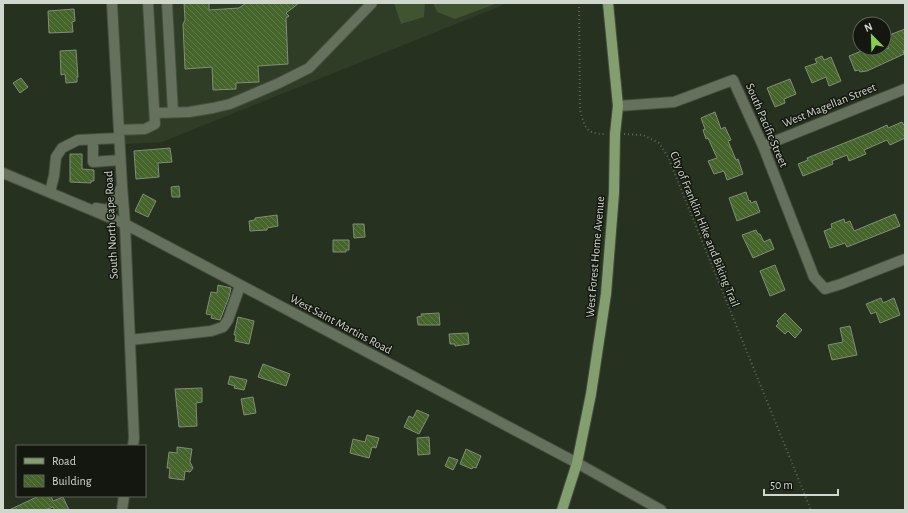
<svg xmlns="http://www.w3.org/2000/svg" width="908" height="513" viewBox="0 0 908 513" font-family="'Alegreya Sans',sans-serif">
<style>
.built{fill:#2f3c26}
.green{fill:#3f542f}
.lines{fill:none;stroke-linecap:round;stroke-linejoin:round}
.stream{stroke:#2d4b10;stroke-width:3}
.building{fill:url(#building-back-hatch);stroke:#818d79}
.minor-casing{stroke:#464e40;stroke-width:12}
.major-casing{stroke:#464e40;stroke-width:12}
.path{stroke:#5e6758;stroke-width:2;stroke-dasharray:1 3;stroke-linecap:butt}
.minor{stroke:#65705d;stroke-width:10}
.major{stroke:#839f70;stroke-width:10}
.labels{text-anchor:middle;stroke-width:3;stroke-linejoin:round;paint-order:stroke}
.street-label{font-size:12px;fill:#d0d7cc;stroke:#131710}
</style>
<defs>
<pattern id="building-back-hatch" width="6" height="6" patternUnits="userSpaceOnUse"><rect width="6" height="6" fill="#45652b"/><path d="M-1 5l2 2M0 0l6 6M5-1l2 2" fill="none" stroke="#5f7a49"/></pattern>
</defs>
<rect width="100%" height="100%" fill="#273120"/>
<!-- built -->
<path class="built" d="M118 3H508L162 142 125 144Z"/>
<!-- green -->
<path class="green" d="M394 3H425L424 17 401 24Z
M433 3H498L455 19 437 12Z"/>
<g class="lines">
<!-- stream -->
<path class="stream" d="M905 510V509"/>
</g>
<!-- building -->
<path class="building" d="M184 3H209V10L239 8 246 3H299L286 13 289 16 286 18 288 64 258 66 259 82 236 83V89L213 90 212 67 185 69 183 24 185 20Z
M74 9 75 21 72 22 73 32 49 33 48 11Z
M905 29V50L903 51 904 54 867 71 860 72 859 70 855 71 849 56 869 48 872 54 889 48 884 37Z
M76 50 78 77H77V82L66 83 65 74 61 75 60 51Z
M822 56 824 60 831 57 841 81 829 86 826 77 812 83 805 67 817 63 815 59Z
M21 78 28 87 20 93 13 83Z
M790 79 796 94 784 99 785 103 775 107 767 88Z
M715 112 721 129 725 127 731 140 728 141 736 160 738 159 743 174 727 180 724 171 714 174 708 161 717 158 708 138 706 139 703 130 705 129 701 118Z
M902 122 905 127V138L890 145 887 140 864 150 866 154 849 161 847 155 832 161 833 164 803 176 798 164 808 160 807 158 872 132 887 125 888 128Z
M170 148 172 162 158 163 159 177 136 179 134 151Z
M70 154H82V169L94 170V181H91V183L70 182Z
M179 186 180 197H172L171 187Z
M746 192 749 201 750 200 751 203 756 201 760 212 737 221 729 198Z
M143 194 156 201 148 217 135 211Z
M895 214 900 226 847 247 845 243 830 248 824 231 832 228 831 224 844 219 845 223 850 221 854 231Z
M277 215 278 226 267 228V230L250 231 249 221 255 220V218Z
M353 224H364L365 237 354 238Z
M756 230 758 234H760L764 242 770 239 774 249 753 258 742 235Z
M333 240H349V250H346V252H333Z
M775 265 785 290 770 296 760 271Z
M218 285 231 288 229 297 220 320 211 318 212 315 206 314 211 292 217 293Z
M881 298 883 303 894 298 900 315 880 323 876 312 871 314 866 304Z
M439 313 440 325H418L417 317 422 316 421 314Z
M785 313 802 330 795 338 788 331 785 334 776 326 779 323 777 321Z
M238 317 254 321 249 344 235 341 236 335H234Z
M850 326 857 355 832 360 828 345 843 342 840 328Z
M468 333 469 344 455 346V344H450L449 334Z
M263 364 290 374 286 386 258 377Z
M230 376 247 380 244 390 234 388 235 386 228 384Z
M202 388V402L196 403 197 426 179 427 175 389Z
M253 397 256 413 244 415 241 399Z
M417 410 429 415 419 434 404 427 409 416 413 418Z
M367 435 379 438 376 448 372 447 369 458 350 453 353 439 365 442Z
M429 437 430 454 418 455 417 438Z
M177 447 192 449 190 462 193 468 190 472 185 471 184 480 169 478 170 468H167L169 452 177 453Z
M466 449 481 456 476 468 473 467 472 469 460 464Z
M449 457 458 460 453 470 445 466Z
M39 496H51L53 501 63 497 69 510H55L53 507 45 510H9Z"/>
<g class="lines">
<!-- minor casing -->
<g class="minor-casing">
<path id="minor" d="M112 3 122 186 125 224 134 438 133 446
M167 3 173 112
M618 106 674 102 733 80 763 146 814 277 825 289 841 284 905 259
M156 113 189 112 213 108 230 104 279 83 309 68 372 3
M119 130 145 129 155 124 148 3
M93 140V162L120 160
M763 146 905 89
M3 173 125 224 577 463 661 510
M50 192 54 176 56 157 62 148 78 140 119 138
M96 208 106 210 112 206 121 188
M130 340 211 331 223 327 228 320 240 286
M122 510 124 496"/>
</g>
<!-- major casing -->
<g class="major-casing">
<path id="major" d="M562 510 577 463 591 394 606 294 614 193 615 134 618 106 608 3"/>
</g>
<!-- path -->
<path class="path" d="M579 3 580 110C585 128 586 134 605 134
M624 134 643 135 659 143 668 157 811 510"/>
<!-- minor -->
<use href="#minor" class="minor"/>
<!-- major -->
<use href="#major" class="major"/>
</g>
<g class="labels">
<!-- street labels -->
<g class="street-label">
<text transform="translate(829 105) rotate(-22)" y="4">West Magellan Street</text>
<text transform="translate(767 125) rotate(67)" y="4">South Pacific Street</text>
<text transform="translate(111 225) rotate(-93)" y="4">South North Cape Road</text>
<text transform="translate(705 229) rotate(68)" y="4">City of Franklin Hike and Biking Trail</text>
<text transform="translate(595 257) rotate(-85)" y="4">West Forest Home Avenue</text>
<text transform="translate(341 324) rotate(28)" y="4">West Saint Martins Road</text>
</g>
</g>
<!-- border -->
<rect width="908" height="513" fill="none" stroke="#d0d7cc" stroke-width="8"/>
<!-- legend -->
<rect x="16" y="445" width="130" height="52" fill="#131710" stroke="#5f645b"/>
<rect x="24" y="458" width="20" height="6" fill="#839f70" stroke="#5f645b"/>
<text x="52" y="465" font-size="12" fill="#d0d7cc">Road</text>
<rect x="24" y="475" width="20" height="12" fill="url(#building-back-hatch)" stroke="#5f645b"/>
<text x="52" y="485" font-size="12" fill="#d0d7cc">Building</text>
<!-- north arrow -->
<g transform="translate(872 36) rotate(337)"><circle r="19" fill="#131710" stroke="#5f645b"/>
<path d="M0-3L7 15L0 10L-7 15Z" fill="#88cf49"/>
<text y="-6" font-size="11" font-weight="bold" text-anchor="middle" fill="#d0d7cc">N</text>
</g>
<!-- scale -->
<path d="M764 489v6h74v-6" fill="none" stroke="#d0d7cc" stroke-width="2"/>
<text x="770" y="489" font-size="12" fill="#d0d7cc" stroke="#131710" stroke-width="3" paint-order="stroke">50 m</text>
</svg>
